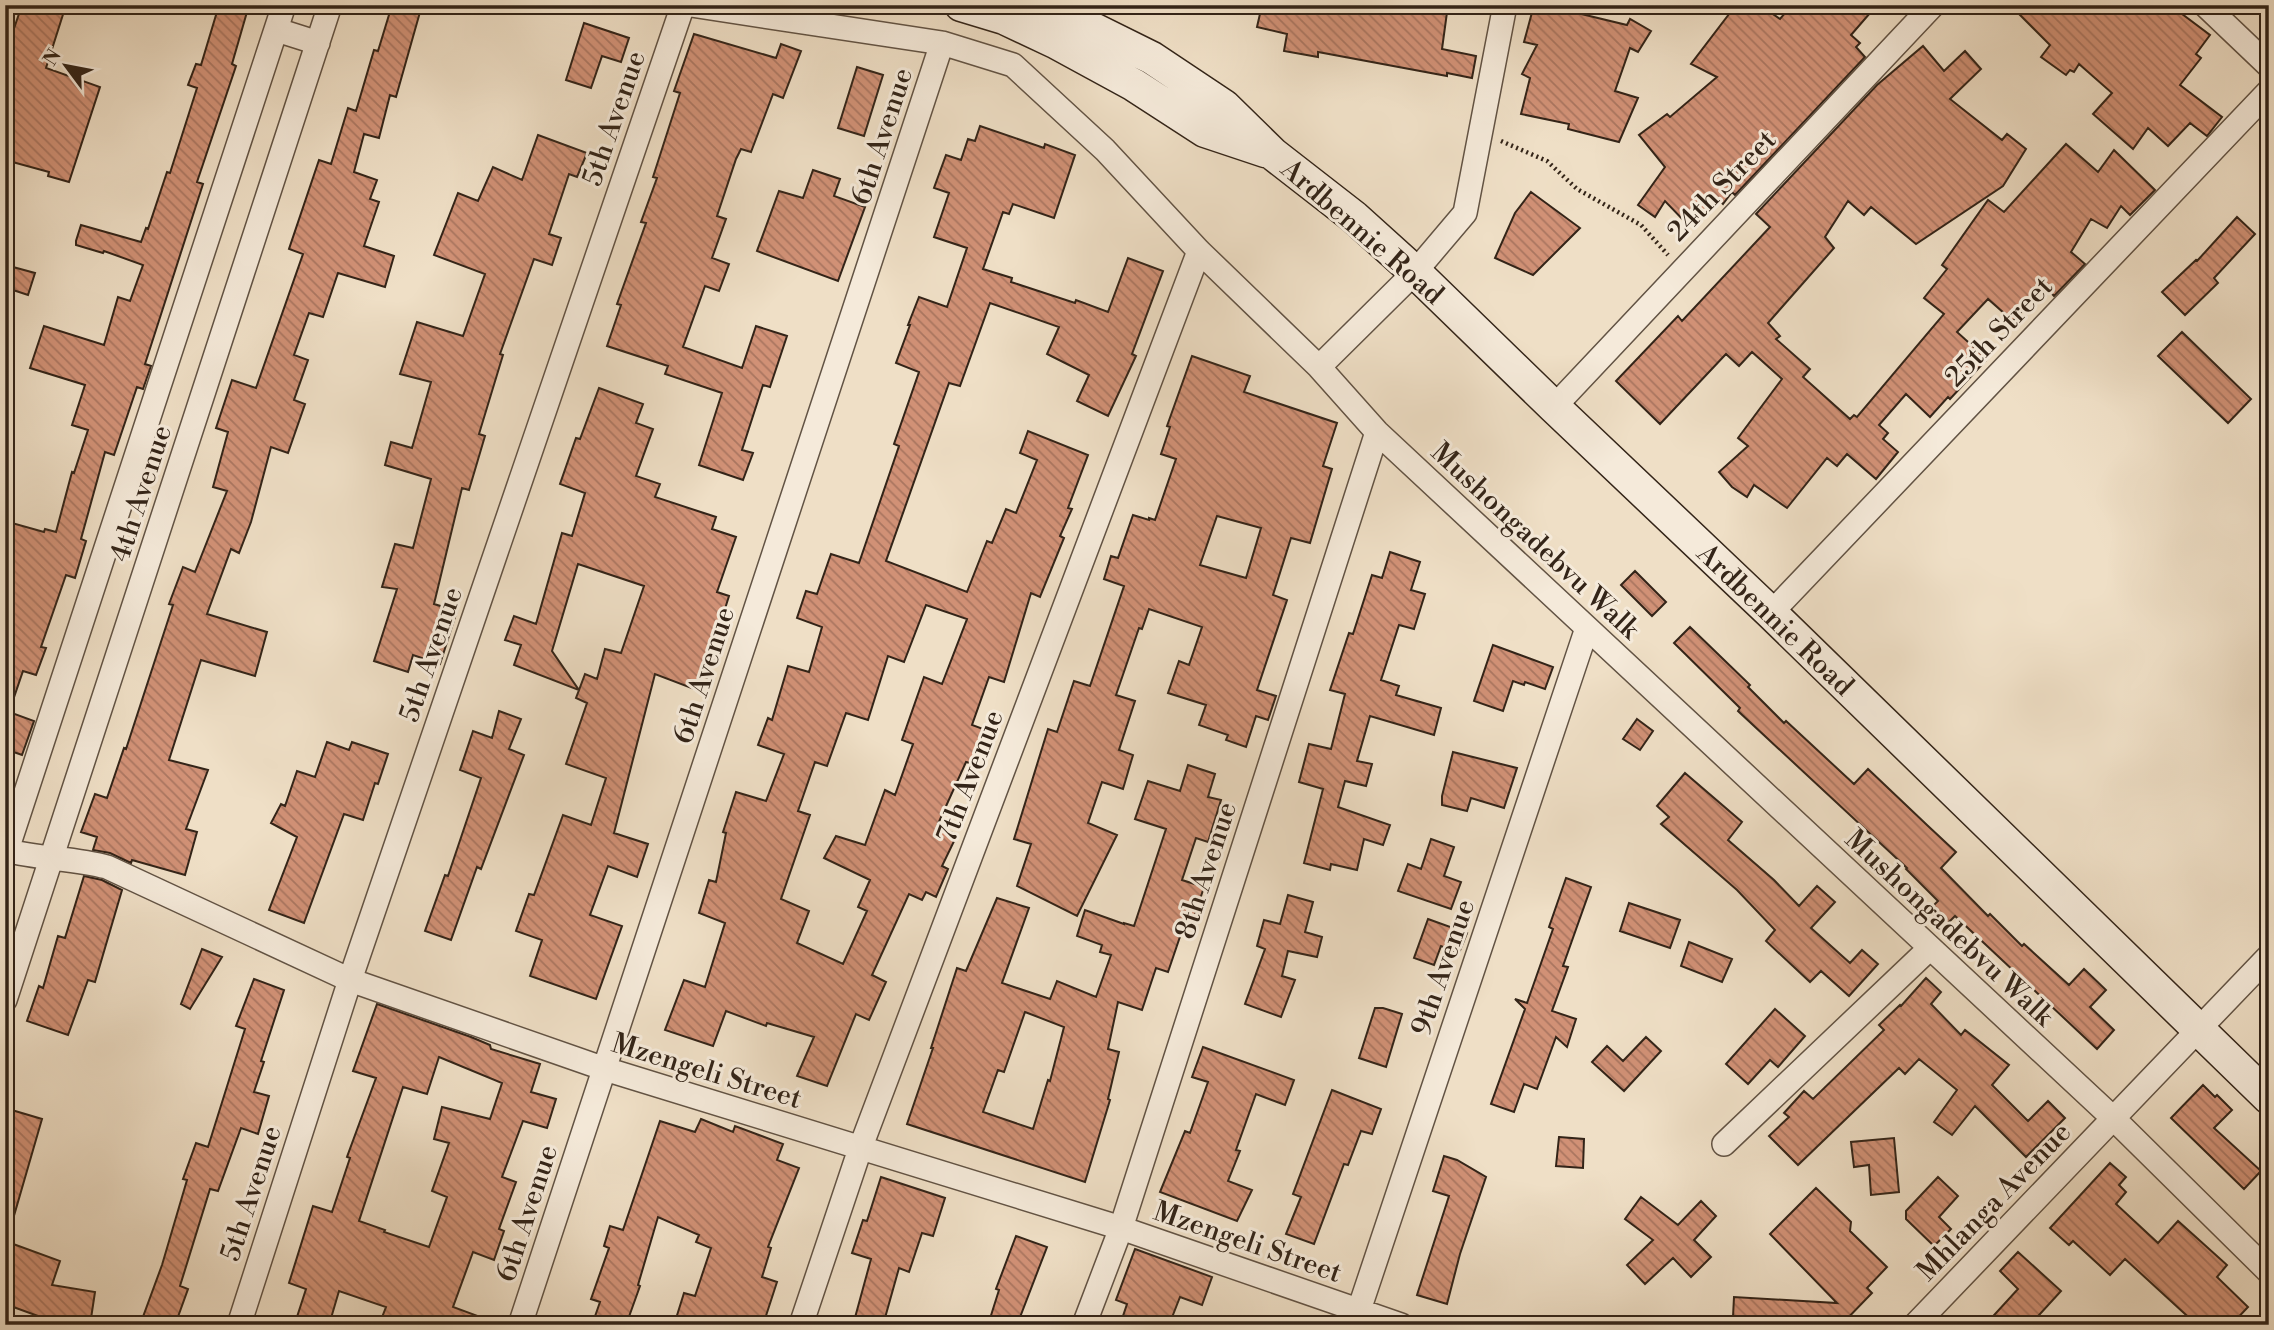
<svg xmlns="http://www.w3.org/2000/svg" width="2274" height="1330" viewBox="0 0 2274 1330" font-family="'Libre Bodoni',serif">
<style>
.building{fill:url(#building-back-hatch);stroke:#332418;stroke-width:2;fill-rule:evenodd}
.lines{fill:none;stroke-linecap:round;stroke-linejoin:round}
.street-casing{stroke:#625344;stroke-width:26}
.secondary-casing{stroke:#332418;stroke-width:35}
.path{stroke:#332418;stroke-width:4.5;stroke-dasharray:2 3.5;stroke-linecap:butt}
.street{stroke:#f5eada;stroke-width:23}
.secondary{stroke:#f5eada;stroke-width:32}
.labels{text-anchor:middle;stroke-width:6;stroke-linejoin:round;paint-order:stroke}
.street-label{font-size:28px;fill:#332418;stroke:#f5eada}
</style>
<defs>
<pattern id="building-back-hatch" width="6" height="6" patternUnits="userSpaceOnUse" patternTransform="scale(1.75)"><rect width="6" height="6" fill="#d19176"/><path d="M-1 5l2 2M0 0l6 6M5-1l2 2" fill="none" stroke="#aa7660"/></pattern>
</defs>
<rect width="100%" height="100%" fill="#efdfc6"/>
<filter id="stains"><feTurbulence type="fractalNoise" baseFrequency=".00286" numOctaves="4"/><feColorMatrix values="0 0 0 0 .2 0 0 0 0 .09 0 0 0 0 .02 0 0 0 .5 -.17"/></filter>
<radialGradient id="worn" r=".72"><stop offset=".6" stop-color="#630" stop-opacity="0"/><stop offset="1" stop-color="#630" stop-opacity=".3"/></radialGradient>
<!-- building -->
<path class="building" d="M22 5H66L46 68 100 87 69 182 48 176 49 172 5 160V55Z
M219 5H249L232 64 236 66 197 182 203 184 145 364 151 366 143 389 137 387 114 455 105 452 81 539 86 541 75 578 66 575 41 647 46 648 36 675 23 671 9 712 34 721 22 755 5 749V521L44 532 45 529 56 532 72 472 74 473 88 430 72 425 85 385 30 368 44 326 104 345 118 297 130 301 143 265 104 251 103 253 76 245V241L81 225 141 242 146 228 148 229 167 172 170 173 197 88 188 85 196 64 201 65Z
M392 5H422L396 97 390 95 379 138 364 134 354 172 377 180 370 199 379 202 364 246 394 256 385 287 338 273 323 317 309 313 294 355 308 360 294 400 305 404 288 453 271 447 251 522 239 553 231 549 207 614 267 632 255 676 201 660 169 760 208 770 186 829 197 832 185 875 132 860 131 863 110 853 93 850 97 837 81 832 95 794 107 798 124 748 126 749 173 605 169 604 183 567 195 572 227 491 213 487 228 432 216 428 232 380 256 388 303 254 289 249 319 160 331 164 348 108 356 111 374 50 378 51Z
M1262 5H1448L1442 49 1476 56 1472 78 1447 73V76L1318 52V57L1284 51 1287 34 1257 27Z
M1534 5H1544L1627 25 1630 19 1651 31 1638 52 1630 48 1615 91 1638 98 1619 142 1568 129 1569 124 1521 114 1530 78 1522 74 1537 45 1524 42Z
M1736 5H1760L1780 19 1792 5H1877L1851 35 1860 43 1856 47 1865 57 1735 195 1732 192 1723 204 1717 198 1689 226 1665 201 1655 217 1638 205 1665 167 1639 135 1667 114 1670 117 1717 77 1691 64Z
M2010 5H2170L2210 35 2196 54 2201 58 2180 85 2222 117 2207 136 2190 123 2168 146 2148 128 2133 149 2093 114 2112 93 2079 64 2074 72 2070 70 2066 75 2041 57 2050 45Z
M584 23 629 38 621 62 602 56 591 88 566 80Z
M694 34 776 58 781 44 801 51 783 98 773 94 751 152 741 149 736 159 717 216 726 219 712 258 729 264 719 291 705 286 683 347 742 368 756 326 787 336 770 387 763 385 742 450 753 453 743 480 699 465 722 393 665 374 668 366 607 346 621 305 617 304 646 223 641 222 657 178 653 177 680 93 674 91Z
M1923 46 1944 71 1965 51 1981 69 1950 99 2002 140 2007 134 2026 149 2003 186 1916 244 1871 207 1864 215 1848 201 1825 237 1834 248 1768 323 1780 336 1776 339 1810 369 1803 377 1850 419 1854 415 1857 417 1944 314 1924 298 1947 269 1942 265 1988 200 2004 212 2066 144 2098 172 2114 150 2155 190 2130 215 2121 206 2107 228 2091 219 2071 252 2085 264 2054 296 2045 286 2013 321 1988 299 1957 332 1987 359 1950 399 1948 397 1930 417 1906 394 1879 425 1888 433 1883 439 1898 452 1876 479 1847 454 1837 466 1827 458 1787 508 1754 485 1747 497 1732 487 1719 472 1748 446 1738 438 1782 379 1752 352 1739 366 1726 354 1660 424 1616 381 1678 316 1682 321 1770 227 1756 214 1877 85Z
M857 67 883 75 864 136 838 128Z
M980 126 1044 148 1045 144 1075 155 1054 218 1013 204 1009 214 1003 212 983 269 1012 278 1011 282 1075 303 1076 300 1108 312 1128 258 1163 271 1132 354 1136 356 1108 416 1077 401 1089 375 1047 354 1059 327 990 303 960 386 949 383 886 561 967 592 987 541 992 543 1006 509 1016 513 1037 460 1020 453 1028 431 1088 455 1068 508 1072 509 1060 536 1064 538 1040 597 1031 593 1004 682 989 677 972 725 986 730 974 764 966 762 937 826 957 835 942 866 948 869 936 897 926 892 922 900 909 894 872 975 886 982 869 1020 856 1014 827 1086 797 1076 814 1037 767 1023 766 1026 726 1011 713 1046 665 1030 684 980 705 987 725 923 699 913 709 880 716 882 726 833 723 832 736 792 766 801 784 754 758 745 768 718 772 720 788 666 809 672 822 627 797 618 806 591 817 594 831 554 859 563 899 446 894 444 919 372 896 363 910 325H908L919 297 947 307 967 248 934 237 949 193 934 188 946 155 961 160 968 139 975 141ZM926 605 967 619 942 684 924 677 902 740 913 744 895 795 885 790 865 845 836 836 824 858 870 880 858 907 867 911 843 964 797 943 809 911 781 899 810 815 798 811 815 762 827 766 846 713 868 720 888 656 904 662Z
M538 135 587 153 577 177 569 174 549 234 561 238 552 265 534 259 500 354 503 355 479 434 485 436 469 490 462 488 434 604 457 611 440 664 413 655 408 672 374 661 397 589 382 587 395 544 413 548 431 479 385 465 391 442 412 448 431 382 400 374 417 322 463 336 485 274 434 255 458 193 478 201 493 167 522 180Z
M813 170 840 179 834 196 865 207 838 281 757 251 779 191 803 198Z
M1531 192 1580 228 1533 275 1495 258 1515 213Z
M2237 217 2255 234 2214 278 2218 283 2185 315 2162 292 2196 260 2197 261Z
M13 267 35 273 28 295 7 288Z
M2182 332 2251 399 2228 423 2158 356Z
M1192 356 1250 376 1244 392 1337 423 1323 466 1332 469 1310 543 1291 538 1273 595 1287 600 1257 690 1276 696 1268 720 1256 716 1246 747 1226 740 1228 735 1199 725 1206 705 1168 693 1179 661 1189 665 1202 627 1149 609 1142 629 1139 628 1116 695 1135 701 1119 750 1133 755 1123 789 1102 782 1088 823 1117 835 1077 916 1017 886 1031 844 1014 839 1048 729 1057 732 1074 681 1090 686 1124 586 1104 579 1111 556 1118 558 1133 515 1149 520V518L1155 520 1176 459 1161 454 1170 427 1167 426ZM1217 516 1261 528 1246 578 1200 565Z
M599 388 643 404 636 423 653 429 636 476 660 484 655 497 716 517 712 529 736 537 717 592 729 596 714 644 718 645 702 692 655 674 614 833 648 844 637 877 608 866 590 915 622 926 596 999 530 976 542 940 516 931 529 894 534 895 563 815 591 825 606 778 566 764 587 703 576 698 579 690 514 665 521 645 505 640 514 616 536 624 562 533 572 536 585 493 560 484 576 438 580 439ZM578 564 644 586 621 653 605 649 597 679 585 674 579 690 552 651Z
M1390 552 1420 562 1411 590 1425 594 1414 629 1399 625 1381 680 1399 686 1396 695 1441 708 1434 735 1370 716 1357 761 1372 764 1366 786 1345 781 1338 807 1390 825 1383 845 1364 839 1357 870 1331 864 1330 870 1304 863 1323 789 1299 782 1309 744 1331 749 1345 694 1330 690 1349 633 1353 634 1372 575 1382 578Z
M1635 571 1666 602 1652 616 1621 585Z
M1690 627 1750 685 1748 687 1784 723 1786 721 1854 784 1868 769 1927 825 1956 852 1941 868 1988 916 1990 914 2022 946 2024 944 2069 985 2084 969 2106 990 2090 1007 2114 1030 2097 1049 1955 916 1941 930 1925 914 1938 901 1906 869 1907 868 1738 711 1740 708 1674 643Z
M1493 645 1553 667 1545 689 1525 682 1524 685 1513 681 1503 711 1474 701Z
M499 711 521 719 509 749 524 755 481 869 477 867 451 940 425 931 445 875 448 876 481 778 460 770 473 731 492 738Z
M1637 719 1653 731 1640 750 1623 739Z
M327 742 349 750 352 742 388 754 378 784 375 783 363 820 344 814 304 923 269 910 297 837 271 823 281 804 285 806 297 771 315 777Z
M1453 752 1517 768 1504 808 1471 798 1467 811 1442 805V796Z
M1188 765 1215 774 1208 797 1221 800 1208 842 1196 838 1182 880 1204 887 1192 924 1185 922 1168 972 1156 968 1142 1010 1118 1002 1108 1049 1119 1052 1108 1099 1110 1100 1085 1182 907 1124 933 1048H931L957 968 966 971 997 898 1029 908 1002 983 1050 999 1057 981 1096 997 1111 955 1100 952 1102 945 1077 936 1085 910 1124 924V923L1134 926 1166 829 1135 819 1148 781 1180 791ZM1025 1012 1064 1027 1050 1081 1048 1080 1033 1129 983 1112 998 1070 1004 1072Z
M1685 773 1742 822 1728 840 1774 880 1799 906 1817 886 1835 902 1811 928 1850 963 1862 950 1878 964 1849 996 1821 971 1810 982 1766 941 1775 930 1737 890 1661 824 1669 817 1657 806Z
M1431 839 1454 847 1444 876 1461 882 1451 909 1398 891 1408 864 1421 869Z
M84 876 102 880 122 890 95 982 88 980 68 1035 27 1021 39 986 43 988 58 936 65 938Z
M1566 878 1591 887 1563 966 1568 967 1552 1011 1576 1019 1567 1047 1556 1037 1537 1089 1524 1084 1514 1112 1491 1104 1525 1009 1515 999 1527 1003 1553 929 1549 927Z
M1288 895 1313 902 1305 932 1322 937 1317 957 1288 951 1282 976 1295 980 1281 1017 1245 1004 1265 949 1257 946 1264 920 1280 924Z
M1629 903 1680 920 1670 948 1620 931Z
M1428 919 1467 933 1459 953 1441 946 1434 965 1414 958Z
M1689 942 1732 959 1722 982 1681 966Z
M202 949 222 957 190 1009 181 1004Z
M1926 978 1941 992 1931 1004 1961 1035 1965 1030 2009 1065 1992 1085 2028 1121 2048 1101 2065 1118 2026 1157 1975 1106 1952 1135 1934 1122 1957 1090 1919 1059 1905 1074 1899 1068 1798 1165 1769 1136 1789 1117 1784 1113 1804 1091 1813 1099 1884 1030 1879 1025 1900 1005 1901 1006Z
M254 979 284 990 261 1061 264 1062 254 1092 269 1096 258 1134 241 1128 218 1191 210 1189 180 1286 188 1289 175 1325H140L162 1265 187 1180 183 1179 196 1143 208 1147 245 1029 236 1026Z
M377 1004 471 1037 490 1045 491 1049 540 1064 531 1092 556 1099 547 1128 523 1121 502 1177 516 1182 499 1229 504 1231 494 1260 473 1252 453 1307 494 1322 493 1325H379L386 1307 339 1291 329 1325H314L296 1320 306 1289 289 1283 313 1206 332 1212 350 1158 347 1157 376 1078 353 1071ZM439 1057 502 1083 490 1119 442 1107 434 1139 449 1143 432 1191 447 1197 429 1247 384 1232 385 1230 359 1221 403 1087 427 1094Z
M1375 1008H1383L1402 1014 1386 1067 1359 1058Z
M1775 1009 1805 1036 1778 1067 1770 1060 1748 1084 1726 1064Z
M1646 1037 1661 1051 1624 1091 1592 1062 1607 1046 1623 1061Z
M1203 1047 1294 1080 1285 1105 1256 1094 1236 1150 1240 1151 1228 1181 1252 1190 1237 1221 1160 1192 1185 1131 1190 1133 1208 1082 1192 1077Z
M2203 1085 2215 1097 2217 1095 2232 1110 2214 1128 2261 1171 2244 1189 2171 1118Z
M1332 1090 1381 1109 1372 1134 1361 1131 1348 1165 1344 1164 1314 1244 1286 1234 1301 1197 1293 1194Z
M5 1108 42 1119 11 1226 5 1225Z
M701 1119 733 1132 735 1126 783 1144 777 1160 799 1168 768 1247 771 1248 762 1277 777 1282 763 1325H674L684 1293 695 1296 711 1248 696 1242 699 1235 658 1217 638 1285 640 1286 626 1325H592L600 1302 591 1299 609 1248 604 1246 610 1226 623 1230 660 1121 695 1132Z
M1559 1137 1584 1139 1583 1168 1556 1166Z
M1894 1138 1899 1192 1871 1195 1869 1165 1854 1167 1851 1142Z
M1444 1156 1457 1160 1486 1177 1460 1254 1447 1304 1417 1295 1449 1196 1433 1191Z
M2110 1163 2126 1177 2119 1185 2126 1192 2116 1204 2158 1243 2178 1221 2227 1265 2217 1277 2248 1307 2231 1325H2197L2125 1259 2110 1275 2073 1241 2069 1245 2050 1228Z
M881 1177 945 1198 933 1236 922 1233 909 1272 899 1268 883 1325H853L871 1259 852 1253 863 1220 867 1221Z
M1938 1177 1958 1196 1939 1217 1951 1229 1934 1246 1906 1219V1211Z
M1816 1188 1851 1222 1850 1231 1887 1267 1867 1288 1872 1293 1841 1325H1785L1790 1320 1733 1317 1734 1297 1837 1303 1770 1234Z
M1641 1197 1678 1225 1701 1201 1716 1216 1694 1240 1711 1257 1691 1277 1673 1258 1645 1284 1627 1265 1653 1240 1625 1219Z
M1016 1236 1047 1247 1017 1325H988L999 1290 996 1289Z
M5 1241 60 1261 52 1285 95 1292 90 1325 60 1324 5 1304Z
M1135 1249 1212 1277 1202 1305 1180 1297 1169 1325H1120L1127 1304 1116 1300Z
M2018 1252 2061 1291 2030 1325H1985L2018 1289 2000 1271Z"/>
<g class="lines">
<!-- street casing -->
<g class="street-casing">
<path id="street" d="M691 5 942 43 1013 65 1105 150 1199 251 1319 367 1377 432 2114 1119 2269 1272
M2205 5 2269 66
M277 30 318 43
M1319 367 1415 272 1465 213 1505 5
M1554 407 1933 5
M1771 613 2269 91
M5 850C39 859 74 858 107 867L350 980 605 1069 1121 1228 1401 1325
M5 856 284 5
M5 1000 330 5
M1724 1144 1929 949
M239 1325 350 980 683 5
M520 1325 942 43
M801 1325 860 1149 1199 251
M1084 1325 1121 1228 1377 432
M1354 1325 1587 628
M1915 1325 2269 956"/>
</g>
<!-- secondary casing -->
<g class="secondary-casing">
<path id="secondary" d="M961 5 1004 18 1055 42 1134 85 1205 131 1265 151
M1045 5 1152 58 1224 106 1273 154 1354 217 1415 272 1554 407 1771 613 2269 1098"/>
</g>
<!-- path -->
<path class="path" d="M1501 141 1547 161 1577 189 1641 225 1668 255"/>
<!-- street -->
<use href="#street" class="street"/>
<!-- secondary -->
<use href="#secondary" class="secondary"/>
</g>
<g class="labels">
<!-- street labels -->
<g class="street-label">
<text transform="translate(613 118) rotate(-71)" y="10">5th Avenue</text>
<text transform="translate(881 136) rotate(-72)" y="10">6th Avenue</text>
<text transform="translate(1721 185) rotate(-46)" y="10">24th Street</text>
<text transform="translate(1363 231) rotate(41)" y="10">Ardbennie Road</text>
<text transform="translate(1998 331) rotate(-46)" y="10">25th Street</text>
<text transform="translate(140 493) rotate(-72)" y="10">4th Avenue</text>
<text transform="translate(1536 540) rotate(43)" y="10">Mushongadebvu Walk</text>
<text transform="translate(1776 619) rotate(44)" y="10">Ardbennie Road</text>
<text transform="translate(430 654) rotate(-71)" y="10">5th Avenue</text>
<text transform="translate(703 675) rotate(-72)" y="10">6th Avenue</text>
<text transform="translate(969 776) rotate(-69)" y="10">7th Avenue</text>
<text transform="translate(1205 870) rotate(-72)" y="10">8th Avenue</text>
<text transform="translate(1950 927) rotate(43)" y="10">Mushongadebvu Walk</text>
<text transform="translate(1442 967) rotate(-71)" y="10">9th Avenue</text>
<text transform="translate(707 1070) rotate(17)" y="10">Mzengeli Street</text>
<text transform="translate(250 1193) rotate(-72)" y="10">5th Avenue</text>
<text transform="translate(1993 1201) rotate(-46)" y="10">Mhlanga Avenue</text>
<text transform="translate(526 1213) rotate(-72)" y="10">6th Avenue</text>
<text transform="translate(1248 1241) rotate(19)" y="10">Mzengeli Street</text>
</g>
</g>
<!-- margin -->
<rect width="2274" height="1330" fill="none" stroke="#efdfc6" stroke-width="28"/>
<rect x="7" y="7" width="2260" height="1316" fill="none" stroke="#332418" stroke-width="3.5"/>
<rect x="14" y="14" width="2246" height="1302" fill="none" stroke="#332418" stroke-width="2"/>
<!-- north arrow -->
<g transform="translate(66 66) rotate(302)" stroke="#f5eada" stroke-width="5" paint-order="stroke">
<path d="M0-5L12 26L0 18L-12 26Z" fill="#332418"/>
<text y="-10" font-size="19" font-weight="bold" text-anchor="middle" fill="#332418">N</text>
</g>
<rect width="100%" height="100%" filter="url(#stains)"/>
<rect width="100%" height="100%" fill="url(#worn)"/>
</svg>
